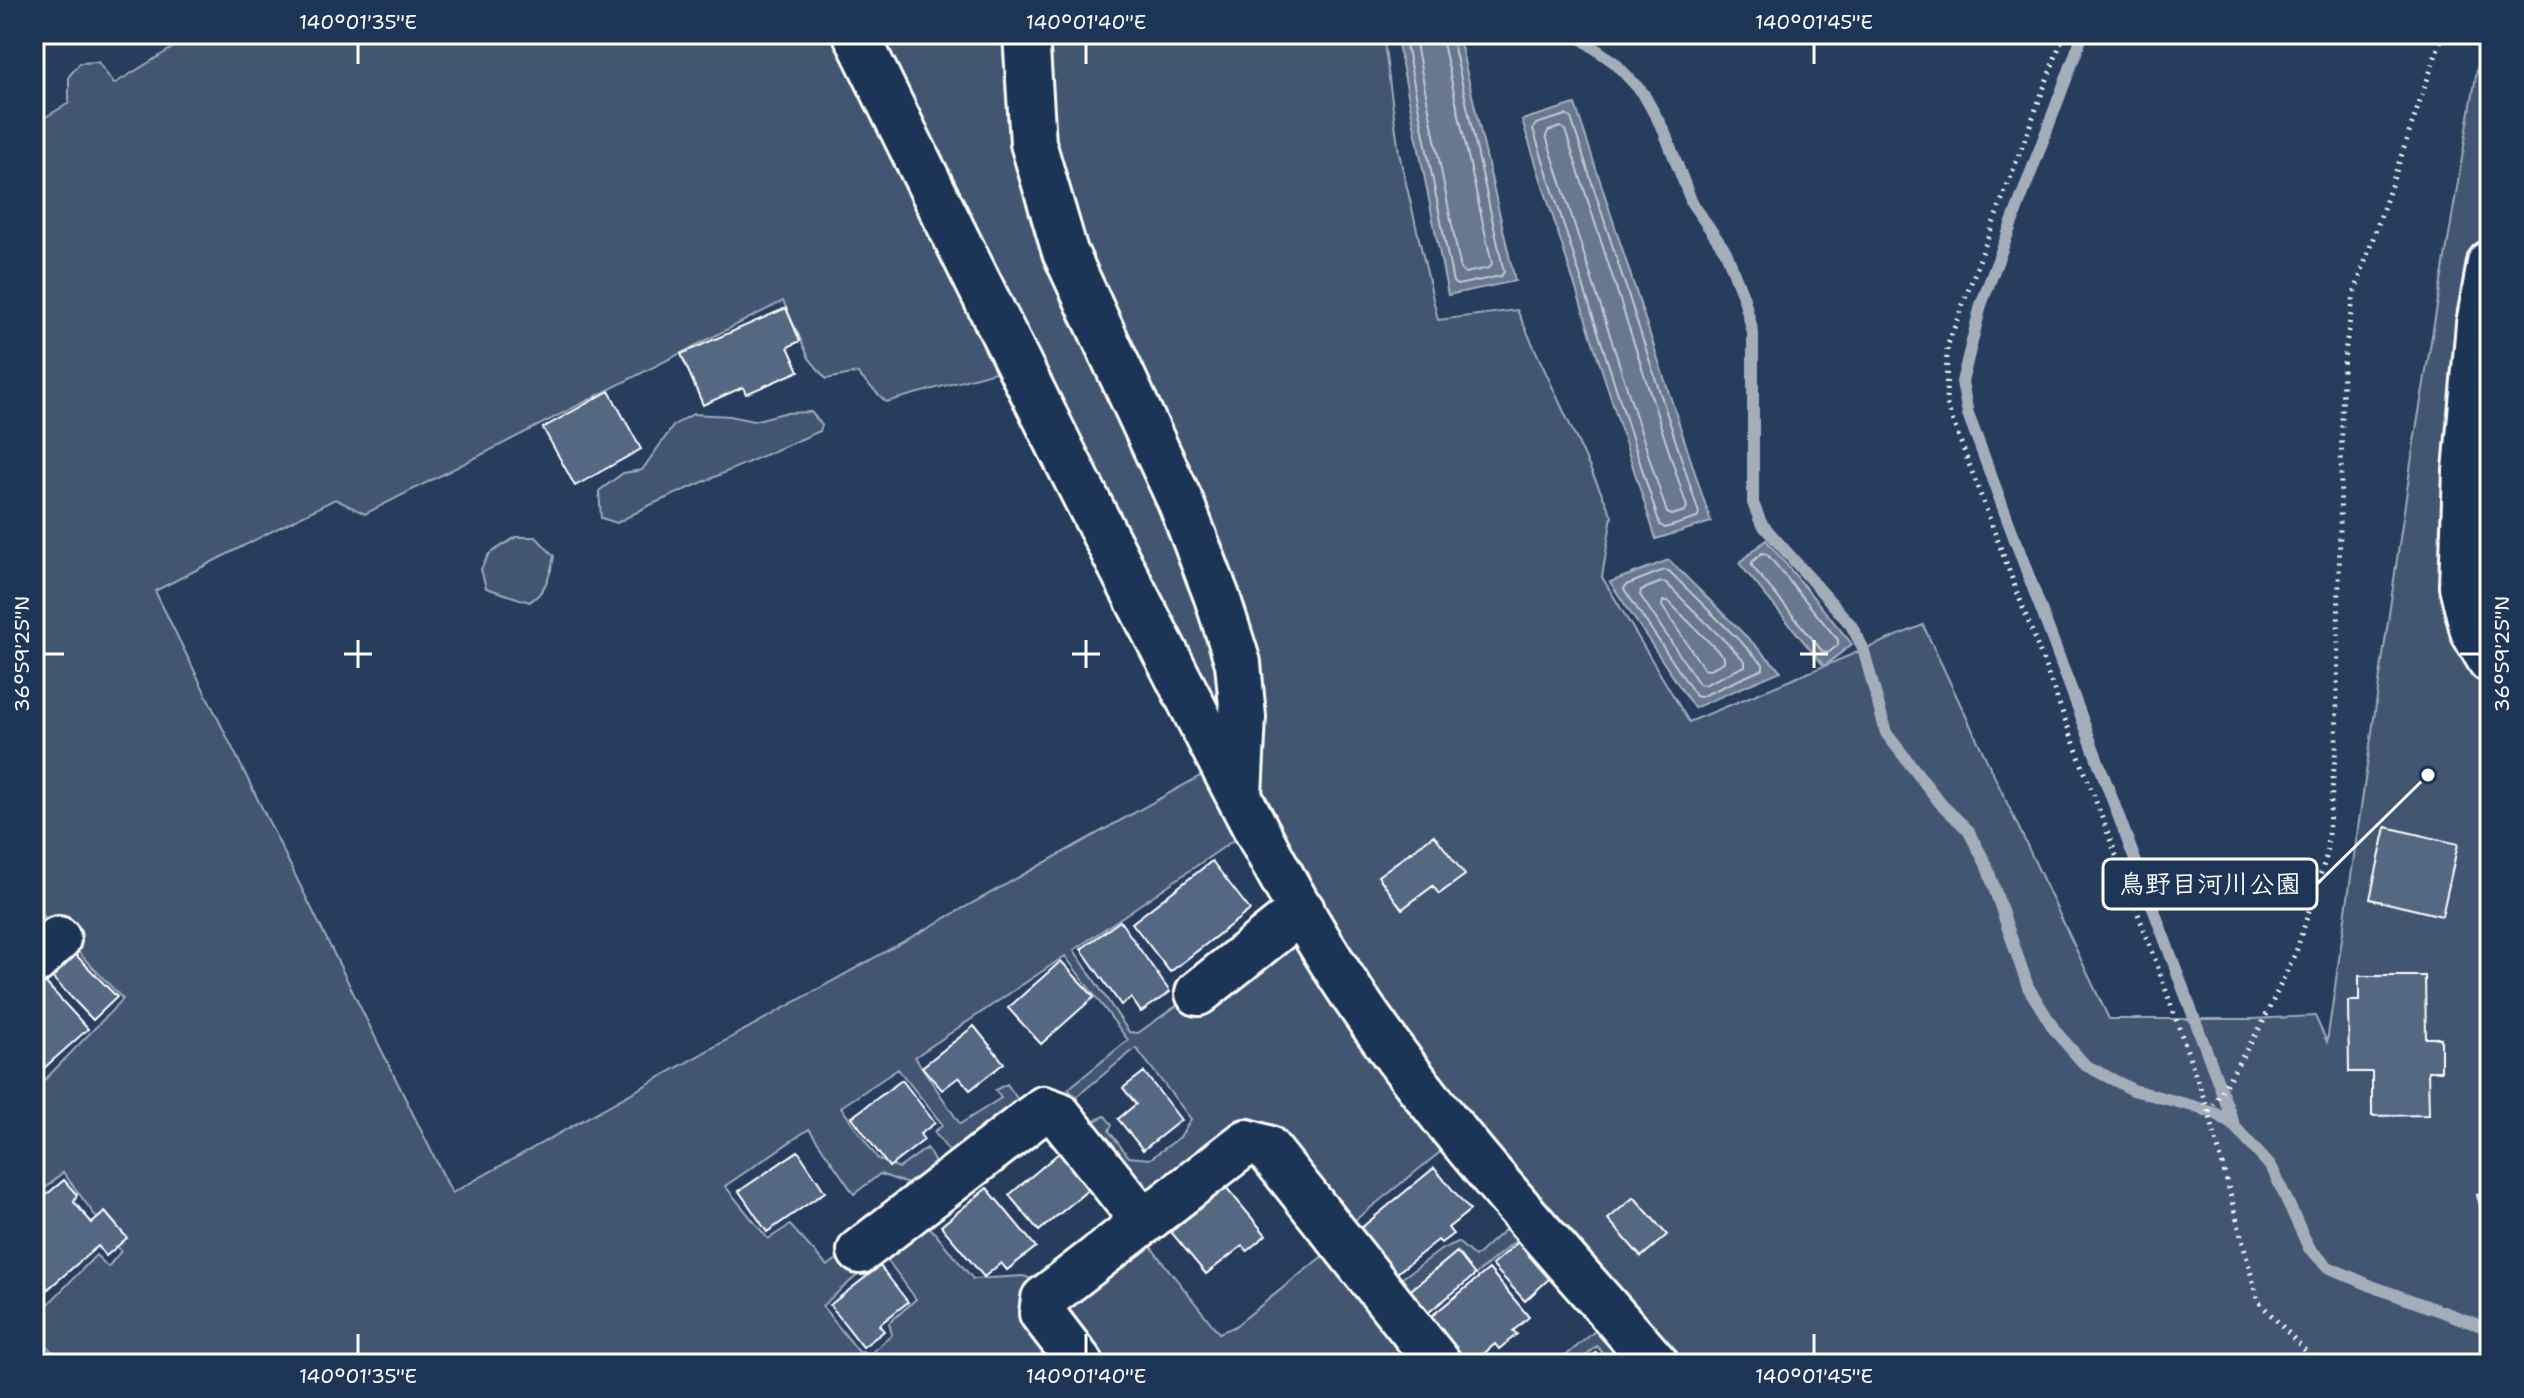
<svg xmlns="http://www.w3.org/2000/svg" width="2524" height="1398" viewBox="0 0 2524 1398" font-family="'Shantell Sans','Klee One',sans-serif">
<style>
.green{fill:#425672;stroke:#a0aab8;stroke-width:2}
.water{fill:#67788e;stroke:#a4aebb;stroke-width:2}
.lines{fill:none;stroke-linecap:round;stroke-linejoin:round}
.shore{stroke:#c2c9d2;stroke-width:2}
.stream{stroke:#a4aebb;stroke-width:12}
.building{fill:#556781;stroke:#fff;stroke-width:2}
.minor-casing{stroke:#fff;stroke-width:50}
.path{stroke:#fff;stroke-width:5;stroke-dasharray:2 6;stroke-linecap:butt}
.minor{stroke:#1d3557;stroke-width:44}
.ticks{fill:none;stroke:#fff;stroke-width:3}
.leader{fill:none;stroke:#fff;stroke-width:3}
.callout-dot{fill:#fff;stroke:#1d3557;stroke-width:3}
.callout{fill:#1d3557;stroke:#fff;stroke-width:3}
.callout-label{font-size:26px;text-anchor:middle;font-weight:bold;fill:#fff}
.neatline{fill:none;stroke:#fff;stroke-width:3}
.ticks-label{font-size:20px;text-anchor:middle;fill:#fff}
</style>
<rect width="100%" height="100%" fill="#263d5e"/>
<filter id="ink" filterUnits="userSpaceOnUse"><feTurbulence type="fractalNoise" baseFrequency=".0125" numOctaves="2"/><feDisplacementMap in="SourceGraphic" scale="16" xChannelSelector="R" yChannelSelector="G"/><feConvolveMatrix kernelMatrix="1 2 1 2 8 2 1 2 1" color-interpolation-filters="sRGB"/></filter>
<g filter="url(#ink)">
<!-- green -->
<path class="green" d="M195 34H1383L1399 153 1438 320 1517 310 1612 516 1602 577 1689 722 1923 625 2109 1019H2252L2315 1016 2327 1042 2414 442 2483 34H2490V1364H1669L1438 1091 1251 799 1035 361 886 402 857 373 826 379 809 358 783 301 365 514 335 499 155 591 452 1193 1204 774 1237 838 1074 950 1129 1032 1138 1033 1179 1004 1185 1009 1298 940 1444 1149 1349 1225 1242 1122 1209 1141 1157 1187 1140 1193 1087 1124 1105 1116 1112 1125 1109 1131 1129 1157 1150 1159 1180 1137 1191 1119 1136 1048 1076 1097 1068 1089 1128 1040 1065 956 915 1057 960 1124 1001 1098 995 1090 1007 1084 1021 1104 951 1154 934 1132 943 1125 898 1069 841 1107 878 1159 899 1168 927 1148 935 1163 908 1184 880 1174 854 1194 809 1129 725 1186 768 1239 790 1225 827 1266 846 1253 860 1273 822 1306 859 1352 871 1353 892 1335 889 1323 916 1299 886 1258 929 1226 973 1279 1023 1276 1070 1292 1140 1242 1150 1246 1219 1333 1234 1327 1329 1251 1416 1364H1402L1392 1353 1378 1364H63L34 1332V1319L96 1255 108 1267 121 1251 63 1172 34 1199V1091L123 999 34 906V124L69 103V76L80 63 98 62 114 84Z
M811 412 822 425 820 431 648 506 617 523 601 518 599 491 623 473 642 470 674 425 693 414 730 416 753 421 784 413Z
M516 537H536L554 556C551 574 545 594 529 602L486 588 481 569 489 554Z
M1511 1224 1520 1237 1475 1275 1457 1252 1406 1294 1374 1255 1380 1253 1401 1279 1442 1249 1458 1242 1475 1257Z
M1601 1326 1633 1364H1612L1597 1346 1577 1364H1556Z"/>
<!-- water -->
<path class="water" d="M1396 34H1458L1515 281 1448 295Z
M1575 104 1711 522 1656 539 1522 120Z
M1766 540 1852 644 1824 666 1739 563Z
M1669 560 1781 671 1694 708 1610 582Z"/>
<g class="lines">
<!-- shore -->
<path class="shore" d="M1404 34 1453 282 1457 285 1501 276 1504 272 1451 34
M1414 34 1461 270 1465 273 1489 268 1492 264 1441 34
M1566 115 1571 118 1699 513 1697 518 1665 528 1660 525 1533 129 1536 124Z
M1561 127 1565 130 1687 507 1685 511 1672 515 1667 513 1546 136 1548 131Z
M1762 553 1767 554 1838 640V645L1828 653 1823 652 1752 566V562Z
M1664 570 1669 571 1763 664V669L1700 697 1696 696 1624 589 1626 585Z
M1662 582 1666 583 1745 661V666L1704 685 1699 684 1640 595 1641 590Z
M1663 601H1668L1724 657V662L1708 670 1704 669 1662 606Z"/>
<!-- stream -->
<path class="stream" d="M1575 34 1615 63 1643 93 1664 131 1692 203 1726 252 1744 299 1753 333V503L1761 523 1851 625 1863 648 1886 733 1941 804 1968 830 1986 864 2028 987 2056 1032 2085 1065 2133 1090 2193 1106 2217 1114 2235 1127 2272 1168 2309 1248 2328 1267 2374 1287 2490 1329
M2083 34 1981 305 1962 382 1968 414 2235 1127"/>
</g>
<!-- building -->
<path class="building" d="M786 308 800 341 788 347 799 371 746 394 743 387 703 405 681 354Z
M609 391 641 449 575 486 543 428Z
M2386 827 2458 844 2442 916 2370 899Z
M1434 835 1465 875 1439 894 1433 886 1402 909 1378 876Z
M1212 861 1250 910 1170 972 1132 923Z
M1120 921 1170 992 1141 1012 1131 998 1121 1005 1081 949Z
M73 952 117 997 93 1020 49 974Z
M1061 961 1094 997 1041 1044 1008 1008Z
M2359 976H2425L2426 1038H2441V1071H2428L2429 1115 2372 1116V1072H2349L2348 1001H2359Z
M45 982 88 1029 34 1077V992Z
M974 1026 1004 1063 970 1090 959 1077 942 1090 922 1067Z
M1144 1072 1181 1120 1143 1150 1118 1119 1136 1104 1123 1088Z
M902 1080 935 1123 920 1134 924 1140 889 1167 852 1117Z
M798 1151 825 1192 767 1232 739 1191Z
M1059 1153 1089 1189 1039 1231 1009 1195Z
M1434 1168 1470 1210 1448 1228 1453 1234 1441 1243 1438 1240 1397 1273 1373 1245 1368 1249 1355 1233Z
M64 1180 77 1195 74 1202 92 1223 105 1212 127 1238 106 1256 98 1246 48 1289 34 1274V1232L37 1229 34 1225V1217L40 1212 34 1205Z
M1226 1187 1266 1235 1247 1251 1242 1246 1206 1274 1171 1232Z
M987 1188 1036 1247 1007 1270 1001 1263 984 1277 941 1226Z
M2490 1192V1226L2487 1227 2477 1195Z
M1634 1197 1667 1235 1641 1257 1608 1219Z
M1518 1242 1550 1278 1525 1301 1492 1265Z
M1457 1252 1475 1275 1424 1316 1406 1294Z
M880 1266 908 1302 879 1325 884 1331 863 1347 830 1305Z
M1489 1269 1529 1317 1513 1331 1517 1334 1499 1349 1495 1344 1472 1364H1466L1428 1319Z
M1596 1353 1605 1364H1584Z"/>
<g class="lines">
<!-- minor casing -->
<g class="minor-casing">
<path id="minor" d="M856 34C958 243 1061 452 1168 658 1230 778 1289 903 1366 1014 1452 1138 1557 1250 1656 1364
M1026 34 1033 143 1065 252 1181 503 1217 597 1238 663 1243 717 1239 795
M2490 263 2479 324 2466 471 2462 586 2473 631 2490 660
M34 962 58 939
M1198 993 1302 910
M860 1251 1044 1109 1058 1114 1144 1222
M1081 1364 1042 1313 1044 1299 1247 1142 1267 1148 1439 1364"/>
</g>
<!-- path -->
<path class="path" d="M2064 34 1947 347 1946 403 2151 948 2209 1113 2258 1301 2318 1364
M2209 1112 2262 1024 2296 952 2326 857 2336 747 2343 365 2354 294 2443 34"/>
<!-- minor -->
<use href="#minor" class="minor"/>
</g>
</g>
<!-- ticks -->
<path class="ticks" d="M358 44V64M1086 44V64M1814 44V64M358 640V668M1086 640V668M1814 640V668M44 654H64M344 654H372M1072 654H1100M1800 654H1828M2460 654H2480M358 1334V1354M1086 1334V1354M1814 1334V1354"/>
<!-- callouts -->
<path class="leader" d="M2428 775L2317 884"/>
<circle class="callout-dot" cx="2428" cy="775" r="8"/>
<rect class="callout" x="2103" y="859" width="214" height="50" rx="8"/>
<g class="callout-label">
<text x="2210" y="893">鳥野目河川公園</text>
</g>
<!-- margin -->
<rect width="2524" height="1398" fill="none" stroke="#1d3557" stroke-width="88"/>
<rect x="44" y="44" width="2436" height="1310" class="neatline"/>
<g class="ticks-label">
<text x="358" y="29">140°01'35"E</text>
<text x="1086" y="29">140°01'40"E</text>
<text x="1814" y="29">140°01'45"E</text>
<text transform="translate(22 654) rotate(-90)" y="7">36°59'25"N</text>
<text transform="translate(2502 654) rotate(-90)" y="7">36°59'25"N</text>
<text x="358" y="1383">140°01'35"E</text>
<text x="1086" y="1383">140°01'40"E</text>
<text x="1814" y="1383">140°01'45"E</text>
</g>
</svg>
